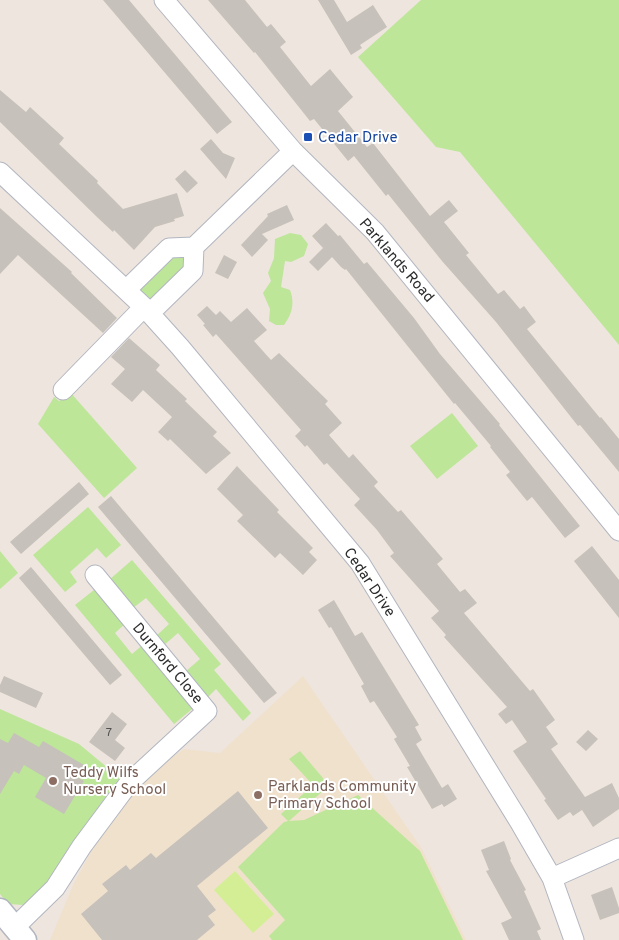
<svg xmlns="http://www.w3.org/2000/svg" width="619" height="940" viewBox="0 0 619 940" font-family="Overpass,sans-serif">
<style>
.education{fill:#f0e1cd}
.green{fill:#bde699}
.pitch{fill:#d3ee95}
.building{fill:#c6c1ba}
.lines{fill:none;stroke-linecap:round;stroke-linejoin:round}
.minor-casing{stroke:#b2b6c0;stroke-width:21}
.tertiary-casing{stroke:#b2b6c0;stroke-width:25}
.minor{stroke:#fff;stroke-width:19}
.tertiary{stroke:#fff;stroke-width:22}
.transit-dot{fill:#1a4fb4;stroke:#fff;stroke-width:2}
.education-dot{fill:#8d6e63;stroke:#fff;stroke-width:2}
.labels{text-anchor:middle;stroke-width:4;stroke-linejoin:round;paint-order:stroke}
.number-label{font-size:12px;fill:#525150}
.transit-label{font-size:15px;fill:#164399;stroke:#fff;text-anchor:start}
.street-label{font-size:15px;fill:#2c2c2c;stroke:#fff}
.education-label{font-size:15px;fill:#785e54;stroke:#fff;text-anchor:start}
</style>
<rect width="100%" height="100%" fill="#eee5de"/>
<!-- education -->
<path class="education" d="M303 676 422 849 466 940H50L74 883 91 852 111 820 153 770 184 749 220 753Z"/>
<!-- green -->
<path class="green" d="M421 0H619V345L460 152 436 147 358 57Z
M290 233 301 235 308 244 304 256 291 262 285 261 281 287 290 290C295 303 292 314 284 325H276L269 321 270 309 263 293 271 281 268 273 274 258 275 239Z
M188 252V269L152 303 136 287 171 253Z
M70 392 137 468 104 498 38 424 54 397 59 401Z
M452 413 478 446 437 479 410 446Z
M88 507 121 545 106 558 97 548 70 572 77 582 65 592 33 555Z
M0 551 18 573 0 589Z
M132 560 221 664 214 670 251 713 243 721 216 689 207 698 185 672 200 659 178 633 163 646 155 637 169 624 146 598 133 608 109 580Z
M99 586 128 621 115 633 132 654 145 643 197 705 174 724 75 605Z
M0 709 79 744 120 778C109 794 96 809 86 825 67 853 51 883 24 905L8 904 0 894Z
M300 751 323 778 324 790 289 821 304 820 358 795 420 851 463 940H272L269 936 285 920 238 867 284 822 288 821 281 814 313 785 289 759Z"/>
<!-- pitch -->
<path class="pitch" d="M235 871 274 914 253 933 214 890Z"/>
<!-- building -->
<path class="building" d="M103 0H129L232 122 217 134Z
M208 0H245L267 27 271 24 286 42 280 47 311 86 330 69 353 97 338 111 367 147 373 143 430 216 449 200 458 211 444 222 469 253 466 255 498 294 504 290 520 309 524 306 536 322 527 329 600 418 601 417 619 439V472L580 425 578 426 496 322 442 261 388 194 386 196 354 156 348 161 314 119 310 121 255 52 254 53Z
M318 0H334L347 22 373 5 387 27 360 45 362 48 351 55Z
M0 90 26 112 30 107 64 138 59 144 98 181 97 183 123 209 177 193 184 216 174 219 175 221 155 227 134 250 114 230 113 232 98 218 0 122Z
M211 139 223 153 235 158 226 179 200 149Z
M185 170 198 183 187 193 175 179Z
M287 205 294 220 262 234 268 240 252 257 241 245 268 216 267 214Z
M0 208 72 272 71 273 117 318 103 333 18 255 0 274Z
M326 223 338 236 340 235 364 264 367 262 414 318 440 354 500 424 499 425 580 526 565 538 532 497 527 501 506 475 510 472 490 447 491 446 455 403 454 404 346 269 345 270 341 267 332 257 318 271 309 262 323 248 312 236Z
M224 255 237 262 228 279 215 273Z
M207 306 216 315 220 311 231 322 247 308 267 330 254 341 271 360 279 353 328 401 325 404 342 423 329 435 349 458 353 454 378 482 374 486 398 512 401 510 443 559 437 564 460 592 465 589 477 603 464 613 530 691 533 689 555 720 546 727 558 744 551 749 585 797 612 783 619 798V809L593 827 582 810 573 816 570 812 558 820 544 800 546 799 513 751 527 742 512 720 506 724 498 714 507 707 444 637 446 635 431 618 439 611 390 556 394 553 377 530 354 505 360 499 327 463 324 465 307 445 305 447 295 436 301 430 216 334 213 337 203 325 205 324 197 315Z
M129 338 160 365 156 370 187 399 185 401 217 432 213 436 231 453 206 474 170 439 168 441 158 432 172 417 143 390 132 402 111 384 125 369 111 357Z
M237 466 279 510 277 512 313 548 309 552 317 560 303 575 280 553 275 558 237 521 243 515 217 489Z
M79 482 89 494 21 554 10 542Z
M111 496 277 693 264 703 98 507Z
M592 546 619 580V618L574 561Z
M31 567 122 675 110 685 19 578Z
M334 600 355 636 362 632 419 725 415 727 422 740 416 744 442 788 448 784 457 799 444 807 442 804 432 809 407 767 410 766 394 739 397 737 374 701 370 703 361 686 364 684 331 627 329 628 318 610Z
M4 676 43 693 36 708 0 692V685Z
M112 712 127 724 115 740 125 748 115 761 89 742Z
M588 730 598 739 586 751 576 742Z
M14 733 39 747 43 741 84 765 77 777 84 781 64 814 35 797 46 778 24 765 19 774 14 771 0 794V739L8 743Z
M238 791 268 828 197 886 216 910 208 916 215 925 197 940H102L81 914 108 891 102 884 126 865 130 870 151 853 156 858Z
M504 841 511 859 510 860 526 890 524 891 541 929 537 931 541 940H509L501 923 512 918 486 871 489 870 481 850Z
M612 887 619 908V913L600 920 591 895Z"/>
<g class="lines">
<!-- minor casing -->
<g class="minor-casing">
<path id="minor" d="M164 0 293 151 375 232 619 531
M0 172 144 307 180 347 360 563 519 821 552 878 574 940
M126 290 169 248 194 247 293 151
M150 313 193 271 194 247
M63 390 144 307
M552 878 619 848
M14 928 55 888 82 846 129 783 207 711 95 575"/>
</g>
<!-- tertiary casing -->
<g class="tertiary-casing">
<path id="tertiary" d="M0 910 25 940"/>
</g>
<!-- minor -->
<use href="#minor" class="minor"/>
<!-- tertiary -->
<use href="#tertiary" class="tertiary"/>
</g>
<!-- markers -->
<rect class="transit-dot" x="303" y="132" width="10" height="10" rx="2.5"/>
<g class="education-dot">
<circle cx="53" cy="781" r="5"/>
<circle cx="258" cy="795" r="5"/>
</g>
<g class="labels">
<!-- number labels -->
<g class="number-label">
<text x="109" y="736">7</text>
</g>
<!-- transit labels -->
<g class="transit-label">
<text x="318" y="142">Cedar Drive</text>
</g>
<!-- street labels -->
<g class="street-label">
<text transform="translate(397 260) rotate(49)" y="5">Parklands Road</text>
<text transform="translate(370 582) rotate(56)" y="5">Cedar Drive</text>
<text transform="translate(168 663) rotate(50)" y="5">Durnford Close</text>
</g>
<!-- education labels -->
<g class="education-label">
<text x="63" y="777">Teddy Wilfs<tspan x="63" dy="17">Nursery School</tspan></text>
<text x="268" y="791">Parklands Community<tspan x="268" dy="17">Primary School</tspan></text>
</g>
</g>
</svg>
